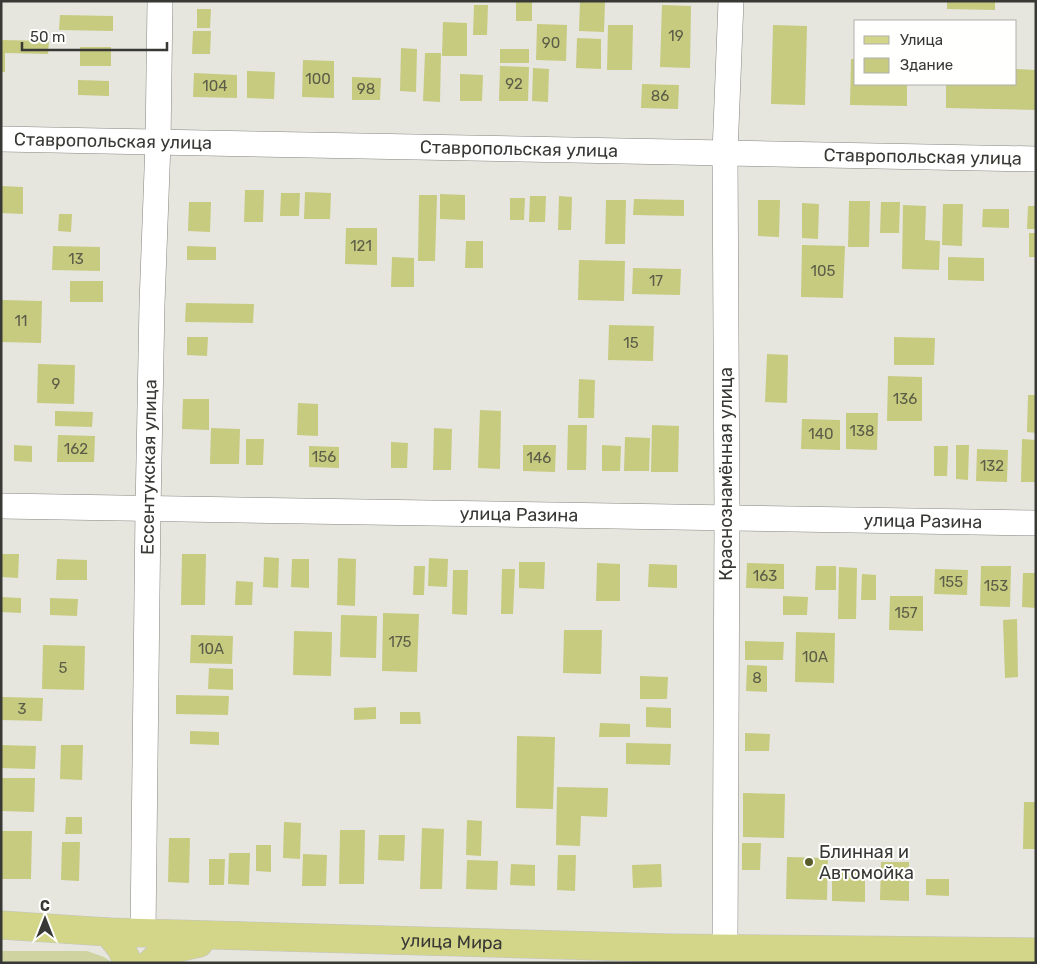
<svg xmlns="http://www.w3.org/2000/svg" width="1037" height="964" viewBox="0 0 1037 964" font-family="Rubik,sans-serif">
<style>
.green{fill:#ced39f}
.building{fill:#c6cb7f}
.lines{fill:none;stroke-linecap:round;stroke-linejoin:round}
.minor-casing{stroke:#868680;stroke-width:26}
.major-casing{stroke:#c3c3c2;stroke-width:29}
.minor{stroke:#fff;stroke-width:25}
.major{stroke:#d3d688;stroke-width:28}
.poi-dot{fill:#595c2a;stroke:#fffffe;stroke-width:2}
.labels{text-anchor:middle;stroke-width:4;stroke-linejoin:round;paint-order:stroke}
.number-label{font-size:15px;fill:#5c5d48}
.street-label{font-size:18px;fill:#383835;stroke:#fffffe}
.poi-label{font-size:18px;fill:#383835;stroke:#fffffe;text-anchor:start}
</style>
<rect width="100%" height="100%" fill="#e6e6df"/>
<!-- green -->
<path class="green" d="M1 951H87L104 957 113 963H1Z"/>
<!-- building -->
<path class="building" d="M516 1H532V21H516Z
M580 1H605L604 32 579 31Z
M947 1H995V10L947 9Z
M474 5H488L487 35H473Z
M662 5 691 6 690 68 660 67Z
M197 9H211L210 28H197Z
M60 15 113 16V31L59 30Z
M443 22 467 23V56H442Z
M537 24 567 25 566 61 536 60Z
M608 25H633L632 70H607Z
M773 25 807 26 805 105 771 104Z
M193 31H211L210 54H192Z
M577 38 601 39V69L576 68Z
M1 40 49 41 48 54 5 53V72H1Z
M80 47H111V66H80Z
M401 48 417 49 416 92 400 91Z
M500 49H529V63H500Z
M425 53H441L440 102 423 101Z
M851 59H856V84H907V106L850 105Z
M303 60 334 61V98L302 97Z
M500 66 529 67 528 101H499Z
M533 68 549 69 548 102 532 101Z
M1016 69 1036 70V110L946 108V84H1016Z
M247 71 275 72 274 99 247 98Z
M194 73 237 75V98L193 97Z
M460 74 483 75 482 101H460Z
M352 77 381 78 380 100H352Z
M78 80 109 81V96L78 95Z
M642 84 679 85 678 109 641 108Z
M1 186 23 187V214L1 213Z
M245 190H264L263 222H244Z
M305 192 331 193 330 219H304Z
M281 193H300L299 216H280Z
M440 194 465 195V220L440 219Z
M419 195H437L435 261H418Z
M530 196H546L545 222H529Z
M559 196 572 197 571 230H558Z
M510 198H525L524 220H510Z
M634 199 684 200V216L633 215Z
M606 200H626L625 244H605Z
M758 200H780L779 237 758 236Z
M849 201H870L869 247H848Z
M189 202H211L210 232 188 231Z
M881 202H900L899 233H880Z
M802 203 819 204 818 239 802 238Z
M943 204H963L962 246 942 245Z
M903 205 926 206 925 240 940 241 939 270 902 269Z
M1028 206H1036V229H1027Z
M983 209H1009V228L982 227Z
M59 214H72L71 232 58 231Z
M346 228H377V265L345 264Z
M1029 233H1036V257H1029Z
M466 241H483V268H465Z
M802 245 845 246 843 298 801 297Z
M53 246 100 247V271L52 270Z
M187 246 216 247V260H187Z
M392 257 414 258V287H391Z
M948 257 984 258V281L948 280Z
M579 260 625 261 624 301 578 300Z
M633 268 681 269 680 295 632 294Z
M70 281H103V302H70Z
M1 300 42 301 41 343 1 342Z
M186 303 254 304 253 323 185 322Z
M609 325 654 326 653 361 608 360Z
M187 337H208L207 356 187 355Z
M894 337 935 338 934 365H894Z
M767 354 788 355 787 403 765 402Z
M38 364 75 365 74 404 37 403Z
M888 376 922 377V421H887Z
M579 379 595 380 594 418H578Z
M1028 395H1036V433L1027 432Z
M183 399H209V430L182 429Z
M298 403 318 404V436L297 435Z
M480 410 501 411 500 469 478 468Z
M55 411 93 412 92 427 55 426Z
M846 413H878L877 450 846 449Z
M802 419 840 420V450L801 449Z
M568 425H587L586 470H567Z
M652 425 679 426 678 472H651Z
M211 428 240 429 239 464H210Z
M434 428 452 429 451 470H433Z
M58 435 95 436 94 462H57Z
M625 437 650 438 649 471H624Z
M246 439H264L263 465H246Z
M1022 439 1036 440V482H1021Z
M391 442 408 443 407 468H391Z
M14 445 32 446V462L14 461Z
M523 445H556L555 472 523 471Z
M602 445 621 446 620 471H602Z
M956 445H969L968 480 956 479Z
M309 446 339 447V468L309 467Z
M934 446H948L947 476H934Z
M977 449 1008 450 1007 482 976 481Z
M2 554H19L18 578 2 577Z
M182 554H206L205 605H181Z
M264 557 279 558 278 588 263 587Z
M338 558 356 559 355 606 337 605Z
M429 558 448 559 447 587 428 586Z
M57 559 87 560V580H56Z
M292 559H309V588L291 587Z
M519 562H545L544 589 519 588Z
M597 563 620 564V601H596Z
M747 563 784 564V589L746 588Z
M649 564 677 565V588L648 587Z
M414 566H425L424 595H413Z
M816 566H836V590H815Z
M981 566H1011L1010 607 980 606Z
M839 567 857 568 856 619H838Z
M502 569H515L513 614H501Z
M935 569 968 570 967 595 934 594Z
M453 570H468L467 615 452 614Z
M1023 573H1036V608L1022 607Z
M862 574 876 575V600H861Z
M236 581 253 582 252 605H235Z
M783 596 808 597 807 615H783Z
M890 596H923V631L889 630Z
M1 597 21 598V613L1 612Z
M50 598 78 599 77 616 50 615Z
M383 613 419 614 417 672 382 671Z
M341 615 377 616 376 658 340 657Z
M1017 619 1018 677 1005 678 1003 620Z
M564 630H602L601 674 563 673Z
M294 631 332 632 331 676 293 675Z
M796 632 835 633 834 683 795 682Z
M191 635 233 636 232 664 190 663Z
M745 641 784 642 783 660H745Z
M43 645 85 646 84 690 42 689Z
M747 665 767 666V692L746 691Z
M209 668 233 669V690L208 689Z
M640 676 668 677 667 699H640Z
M176 695 229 696 228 715 176 714Z
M2 697 43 698 42 721 2 720Z
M376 707V719L354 720V708Z
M646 707 671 708V728L646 727Z
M400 712H420L421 724H400Z
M600 723 630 724V737H599Z
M190 731 219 732V745L190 744Z
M745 733 770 734 769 751H745Z
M517 736 555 737 553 809 516 808Z
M626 743 671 744 670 765 626 764Z
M1 745 36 746 35 769 1 768Z
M61 745H83L82 780 60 779Z
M1 778H35L34 812 1 811Z
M557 787 608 788 607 817 581 816 580 846 556 845Z
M743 793 785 794 784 838 743 837Z
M1024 802H1036V849H1023Z
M66 817H82V834H65Z
M467 820 482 821 481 856 466 855Z
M284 822 301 823 300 859 283 858Z
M422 828 444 829 442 889H420Z
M340 830H365L364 884H339Z
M1 831H32L31 879H1Z
M379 835H405L404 861 378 860Z
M169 838H190L189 883 168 882Z
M62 842H80L79 881 61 880Z
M742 843H761L760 870H742Z
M256 845H271V872L256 871Z
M229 853H250L249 885 228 884Z
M303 854 327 855 326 886H302Z
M558 855H576L575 891 557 890Z
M787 857 828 858 827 900 786 899Z
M209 859H225L224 885H209Z
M467 860 498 861 497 890 466 889Z
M881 862H909V901L880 900Z
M511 864 535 865V886L510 885Z
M661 864 662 887 633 888 632 865Z
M832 872 865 873V902L832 901Z
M926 879H949V896L926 895Z"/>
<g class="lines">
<!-- minor casing -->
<g class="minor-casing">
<g id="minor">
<path id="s1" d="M1 139 1036 159"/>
<path id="s2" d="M1 506 1036 523"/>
<path id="s3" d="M143 932 148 510 152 304 158 143 160 1"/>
<path d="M725 948 727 517 725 153 731 1"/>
</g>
</g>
<!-- major casing -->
<g class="major-casing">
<g id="major">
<path id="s4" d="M1 925 108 932 668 948 1036 952"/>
<path d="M108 932 121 948 128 963"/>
<path d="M151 963 164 951 199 943"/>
</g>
</g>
<!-- minor -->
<use href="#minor" class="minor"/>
<!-- major -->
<use href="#major" class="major"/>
</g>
<!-- markers -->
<circle class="poi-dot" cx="809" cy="862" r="5"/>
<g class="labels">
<!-- number labels -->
<g class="number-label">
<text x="676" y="41">19</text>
<text x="551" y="48">90</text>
<text x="318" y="84">100</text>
<text x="514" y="89">92</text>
<text x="215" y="91">104</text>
<text x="366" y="94">98</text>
<text x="660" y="101">86</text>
<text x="361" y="251">121</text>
<text x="76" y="264">13</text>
<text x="823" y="276">105</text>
<text x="656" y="286">17</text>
<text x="21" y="326">11</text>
<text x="631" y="348">15</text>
<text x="56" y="389">9</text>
<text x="905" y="404">136</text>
<text x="862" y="436">138</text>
<text x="821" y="439">140</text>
<text x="76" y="454">162</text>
<text x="324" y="462">156</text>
<text x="539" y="463">146</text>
<text x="992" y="471">132</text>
<text x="765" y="581">163</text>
<text x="951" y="587">155</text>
<text x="996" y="591">153</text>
<text x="906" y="618">157</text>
<text x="400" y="647">175</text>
<text x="211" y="654">10А</text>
<text x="815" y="662">10А</text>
<text x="63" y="673">5</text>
<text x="757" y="683">8</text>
<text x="22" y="714">3</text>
</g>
<!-- street labels -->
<g class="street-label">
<text dy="6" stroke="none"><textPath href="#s1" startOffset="112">Ставропольская улица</textPath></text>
<text dy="6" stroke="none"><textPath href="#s1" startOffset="518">Ставропольская улица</textPath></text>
<text dy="6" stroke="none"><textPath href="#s1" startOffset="922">Ставропольская улица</textPath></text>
<text dy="6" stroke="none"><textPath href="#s3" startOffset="465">Ессентукская улица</textPath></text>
<text transform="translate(726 474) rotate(-90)" y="6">Краснознамённая улица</text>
<text dy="6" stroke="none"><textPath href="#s2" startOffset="518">улица Разина</textPath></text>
<text dy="6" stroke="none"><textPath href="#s2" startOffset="922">улица Разина</textPath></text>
<text dy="6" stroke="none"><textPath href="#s4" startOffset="451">улица Мира</textPath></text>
</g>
<!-- poi labels -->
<g class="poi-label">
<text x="819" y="858">Блинная и<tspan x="819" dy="21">Автомойка</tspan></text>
</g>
</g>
<!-- border -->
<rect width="1037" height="964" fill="none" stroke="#383835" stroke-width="5"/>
<!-- legend -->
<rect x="854" y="20" width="162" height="65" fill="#fffffe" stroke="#afafae"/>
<rect x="864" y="36" width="25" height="8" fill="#d3d688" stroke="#afafae"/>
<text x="900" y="45" font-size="15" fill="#383835">Улица</text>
<rect x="864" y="58" width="25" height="15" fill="#c6cb7f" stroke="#afafae"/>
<text x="900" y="70" font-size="15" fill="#383835">Здание</text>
<!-- north arrow -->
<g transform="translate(45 919)" stroke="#fffffe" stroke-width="4" paint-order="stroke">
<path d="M0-4L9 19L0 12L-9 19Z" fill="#383835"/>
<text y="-8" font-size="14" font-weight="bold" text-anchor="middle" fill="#383835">С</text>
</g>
<!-- scale -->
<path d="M22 42v8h145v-8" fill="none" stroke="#383835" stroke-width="2.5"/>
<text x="30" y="42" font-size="15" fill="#383835" stroke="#fffffe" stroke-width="4" paint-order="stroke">50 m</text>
</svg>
